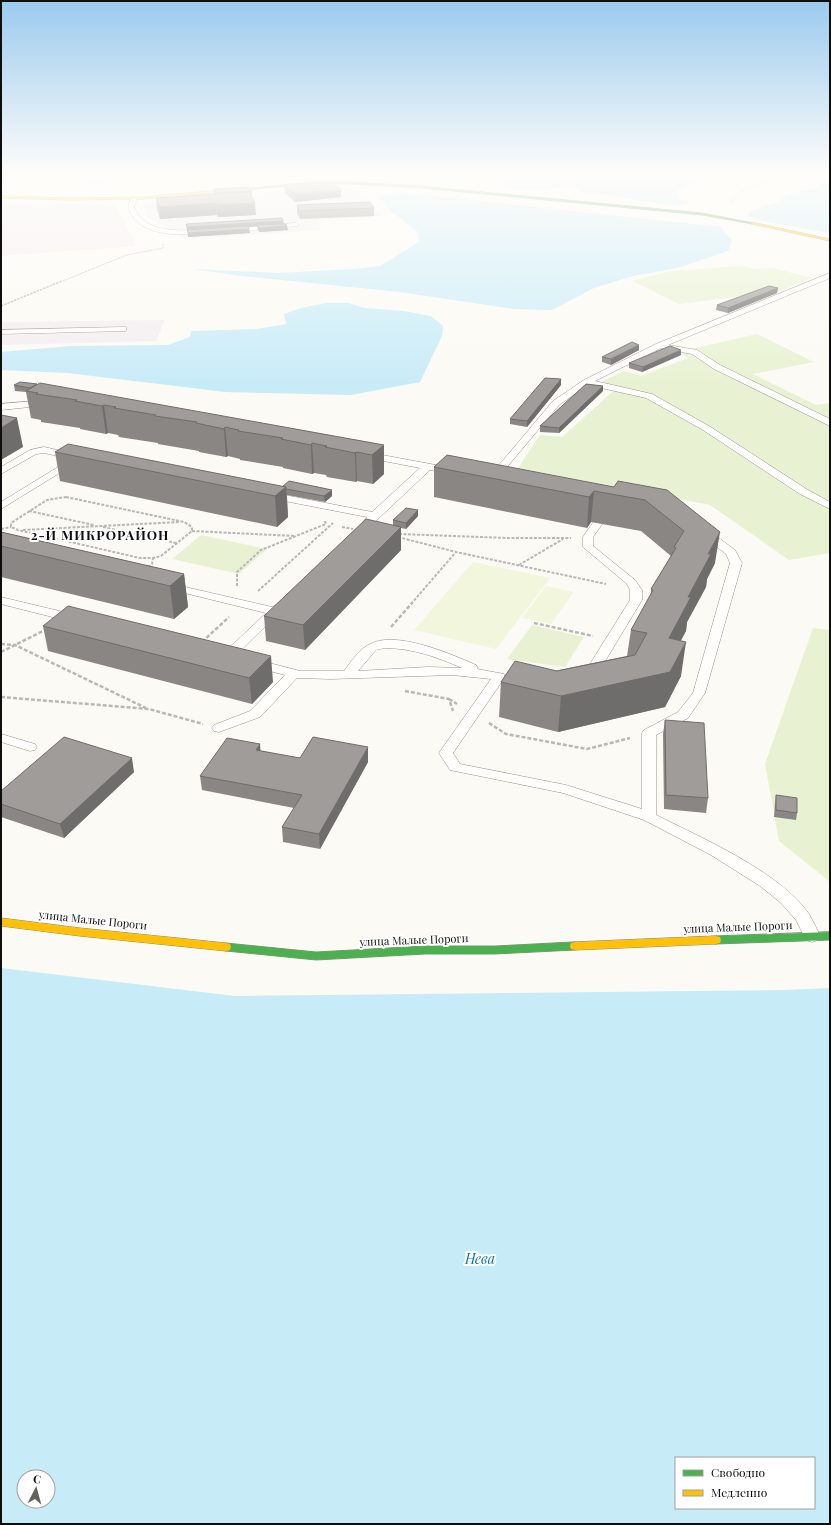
<svg xmlns="http://www.w3.org/2000/svg" width="831" height="1525" viewBox="0 0 831 1525" font-family="'Playfair Display',serif">
<style>
.industrial{fill:#f3edf0}
.green{fill:#e8f2d2}
.pitch{fill:#f1f6dc}
.water{fill:#c8ebf8;fill-rule:evenodd}
.lines{fill:none;stroke-linecap:round;stroke-linejoin:round}
.stream{stroke:#c8ebf8;stroke-width:3}
.lane-casing{stroke:#959492;stroke-width:1}
.fast-casing{stroke:#8c8b88;stroke-width:1}
.slow-casing{stroke:#8c8b88;stroke-width:1}
.path-far3{stroke:#b8b8b7;stroke-width:1;stroke-dasharray:2 1;stroke-linecap:butt}
.path-far2{stroke:#b8b8b7;stroke-width:1.5;stroke-dasharray:2.5 1;stroke-linecap:butt}
.path-far1{stroke:#b8b8b7;stroke-width:2;stroke-dasharray:3 1.5;stroke-linecap:butt}
.path{stroke:#b8b8b7;stroke-width:2.5;stroke-dasharray:4 2;stroke-linecap:butt}
.lane{fill:#fffefd;fill-rule:evenodd}
.fast{fill:#4caf50;fill-rule:evenodd}
.slow{fill:#ffc107;fill-rule:evenodd}
.wall{fill:#898684}
.shaded-wall{fill:#6f6d6b}
.building{fill:#9f9c99;stroke:#6f6d6b}
.labels{text-anchor:middle;stroke-width:4;stroke-linejoin:round;paint-order:stroke}
.street-label{font-size:11px;fill:#0e0e0e;stroke:#fff}
.far-district-label{font-size:13px;font-weight:bold;letter-spacing:1px;fill:#0e0e0e;stroke:#fff}
.near-water-label{font-size:14px;font-style:italic;fill:#1174a7;stroke:#fff}
</style>
<rect width="100%" height="100%" fill="#fcfaf4"/>
<!-- industrial -->
<path class="industrial" d="M339 187 364 191 381 216 318 220 321 230 184 239 146 216 144 203 312 188Z
M1 203 115 205 137 246 1 256Z
M165 320 156 341 1 345V322Z"/>
<!-- green -->
<path class="green" d="M744 266 753 269 773 268 812 278 777 292 767 289 751 295 679 304 632 281 671 271Z
M757 334 814 362 753 374 816 405 830 403V553L789 560 710 505 518 468 540 435 562 437 618 387 601 382 624 371 641 376 688 358 682 354 692 349Z
M201 535 267 549 239 574 172 559Z
M532 625 584 637 565 667 507 659Z
M813 628 830 630V882L779 841 765 764Z"/>
<!-- pitch -->
<path class="pitch" d="M473 562 550 578 496 649 414 630Z
M546 586 574 592 551 624 522 618Z"/>
<!-- water -->
<path class="water" d="M156 172H285L277 178 245 174 160 179 145 176Z
M404 172H755C735 186 715 181 693 184 688 185 683 188 678 190V198L691 203 675 206 641 201 617 196 582 193 578 187C552 186 513 199 493 178 487 178 480 176 474 177 443 180 435 189 404 172Z
M53 174 84 178 118 174 127 176 105 184 62 182 41 177Z
M830 175V233L757 220 748 216 749 212 778 202 787 194 817 188Z
M395 192 721 227 732 241 728 251 677 268 633 276 594 288 552 310 514 309 400 292 241 276 193 269 278 273 354 269 380 266 419 242 418 232 392 212 379 197Z
M327 303H348L365 308 403 311 431 316 443 326 442 336 420 382 351 395 225 392 68 373 1 370V352L71 346 168 345 190 337 191 331 257 329 286 324 284 314 301 308Z
M1 968 235 996 784 990 830 988V1524H1ZM676 1458H814V1508H676ZM24 1477H48V1501H24Z"/>
<g class="lines">
<!-- stream -->
<path class="stream" d="M132 172 149 175
M118 174 119 172"/>
<!-- lane casing -->
<g class="lane-casing">
<path id="lane" d="M132 197 137 198 134 207C144 234 182 231 205 229L208 231 205 233C181 235 146 238 131 214 127 208 128 203 132 197Z
M296 223 298 224V226L230 232 227 230 230 228Z
M830 273V278L668 345 697 350 720 365 830 419V426L714 369 692 354 661 348 595 381 652 394 709 426 808 490 830 502V509L800 494 703 430 646 398 588 385 559 405 497 479 494 480 489 477 553 401 584 380 656 344Z
M123 327H126V331L1 334V330Z
M46 400 49 401 50 403 49 405 1 410V404Z
M44 447 75 454 77 456 75 458 79 461 1 509V502L71 459 44 453 36 454 1 474V467L30 450Z
M366 452 452 468 457 471 452 474 430 470 379 518 372 524 368 525 363 522 367 517 269 498 264 495 269 492 372 512 420 468 363 457 361 455 363 453Z
M598 520 603 523 593 537V546L635 580 642 590V600L595 678 586 681 581 680 580 677 585 672 630 600V590L627 584 583 547V537L594 521Z
M704 529 708 530 735 550 742 563 705 693 688 718 656 735V815C702 838 780 872 809 914 813 921 817 929 820 936L818 940 812 942 806 940 796 920 781 903 760 886 711 855 644 820 563 793 450 770 439 753 491 679 452 675 331 679 297 678 260 717 219 732 214 731 212 728 214 725 250 711 285 675 250 666 248 663 250 660 254 659 300 671H344C351 662 359 649 370 644 396 630 451 654 476 665L478 668 477 669 504 674 505 677 453 753 460 764 566 785 642 809V733L644 730 678 712 693 693 730 563 726 554 700 534 699 532 700 530ZM385 648C412 648 437 657 462 668L428 667 358 671 376 650Z
M168 583 272 607 278 604 282 606 284 608 232 659H224L222 656 224 653 266 613 164 588 162 586 164 584Z
M1 597 80 616 82 619 80 622 76 623 1 604Z
M1 734 35 744 37 747 35 750 30 751 1 742Z"/>
</g>
<!-- fast casing -->
<g class="fast-casing">
<path id="fast" d="M311 182H351L421 186 702 213 754 223 752 224 702 215 421 188 351 184H311L234 191 232 190Z
M830 932V940L716 944 712 943 711 940 712 937 716 936Z
M575 942 579 943 580 946 579 949 575 950 495 954H425L316 960 226 951 222 950 221 947 222 944 226 943 316 952 425 946H495Z"/>
</g>
<!-- slow casing -->
<g class="slow-casing">
<path id="slow" d="M234 189 235 191 144 199 70 200 1 198V196L70 198 144 197Z
M751 222 830 239V241L752 224Z
M1 918 80 928 226 943 230 944 231 947 230 950 226 951 80 936 1 926Z
M716 936 720 937 721 940 720 943 716 944 575 950 571 949 570 946 571 943 575 942Z"/>
</g>
<!-- path-far3 -->
<path class="path-far3" d="M730 203 739 192 767 181 781 172
M60 282 127 255 163 248V244"/>
<!-- path-far2 -->
<path class="path-far2" d="M1 306 62 281"/>
<!-- path-far1 -->
<path class="path-far1" d="M66 497 184 522 192 527V531L161 556 153 558H140L18 530 11 527V523L47 500Z
M29 511 94 525
M103 527 176 543
M342 527 353 529
M1 529 11 527
M23 530 179 522
M192 531 295 536
M399 534 507 538H571
M398 537 456 552 606 584
M519 565 563 539
M148 567 152 564 153 558
M237 586V572L261 550 326 524 325 521
M258 591 333 523
M411 604 456 552"/>
<!-- path -->
<path class="path" d="M534 623 593 636
M391 627 412 603
M202 642 229 617
M1 644 15 645 146 708
M1 652 45 630
M405 691 449 699 453 711
M1 697 149 709 203 724
M449 699 457 704
M489 723 506 734 587 749 630 738"/>
<!-- lane -->
<use href="#lane" class="lane"/>
<!-- fast -->
<use href="#fast" class="fast"/>
<!-- slow -->
<use href="#slow" class="slow"/>
</g>
<!-- wall -->
<path class="wall" d="M284 185 341 197 295 202 285 193Z
M214 189 252 191V198L256 215 218 217 217 215 160 219 157 210 156 198 214 194Z
M297 205 374 208V216L300 219 297 213Z
M283 221 284 224 288 230 259 232 258 230 257 226 248 227 250 233 188 237 186 224Z
M778 288 777 293 728 313 716 310 717 305Z
M639 345V350L611 365 602 362V357Z
M681 355 642 372 629 368V363Z
M14 385 384 445V474L373 484 357 481 356 482 327 477 326 475 314 473 312 474 283 468V467L240 460V459L228 456 226 457 199 452V451L158 444V443L119 437 118 435 108 433 106 434 80 429V428L41 422V420L31 418 26 392 15 391Z
M561 385 527 427 510 424V419Z
M603 391 559 433 540 432V426Z
M55 452 332 496 325 502 287 495 288 517 277 527 60 481Z
M434 467 614 487 667 490 715 563 707 579 706 587 687 622 686 631 681 640V676L665 707 558 732 499 717 501 682 627 656 631 630 651 595V589L671 556 641 531 591 522 587 528 434 497Z
M418 516 406 529 401 528V550L305 650 266 641 264 616 393 525V520Z
M1 532 184 574 188 607 174 619 1 577Z
M43 626 273 682 252 704 48 651Z
M665 720 708 798 706 813 664 809 663 734Z
M260 751 300 758 368 762 320 849 283 842 282 827 294 808 202 790 200 776Z
M134 772 64 838 1 817V791Z
M776 795 797 813 796 820 774 817 775 803Z"/>
<!-- shaded-wall -->
<path class="shaded-wall" d="M341 190V197L295 202V194Z
M252 191V198L217 201V193Z
M216 203 217 215 160 219 159 207Z
M255 203 256 215 218 217 217 205Z
M283 221 284 225 187 231V227Z
M287 226 288 230 259 232V228Z
M249 229 250 233 188 237V233Z
M778 288 777 293 728 313V308Z
M639 345V350L611 365V359Z
M681 350V355L642 372 643 367Z
M561 379V385L527 427V421Z
M603 386V391L559 433V428Z
M104 405 108 433 106 434 102 406Z
M17 418 23 447 1 460V428Z
M225 427 228 456 226 457 224 429Z
M312 443 314 473 312 474 311 445Z
M384 445V474L373 484 372 455Z
M356 452 357 481 356 482 355 453Z
M286 487 288 517 277 527 275 496Z
M332 490V496L325 502 324 496Z
M594 491 591 522 587 528 589 497Z
M418 510V516L406 529V523Z
M401 527V550L305 650 303 625Z
M720 532 715 563 707 579 706 587 687 622 686 631 664 672 669 638 708 554Z
M184 574 188 607 174 619 170 586Z
M686 642 681 676 665 707 558 732 561 696Z
M271 656 273 682 252 704 249 678Z
M260 744 261 758 256 750Z
M368 747V762L320 849 319 834Z
M132 758 134 772 64 838 60 824Z"/>
<!-- building -->
<path class="building" d="M310 183 313 186 334 184 341 190 295 194 284 185Z
M248 187 252 191 217 193 214 189Z
M249 192 255 203 217 205 216 203 159 207 156 198Z
M370 202 374 208 299 211 297 205Z
M282 218 283 221 187 227 186 224Z
M286 224 287 226 259 228 257 225Z
M248 226 249 229 188 233 187 230Z
M769 286 778 288 728 308 717 305Z
M632 342 639 345 611 359 602 357Z
M670 346 681 350 643 367 629 363Z
M545 378 561 379 527 421 510 419Z
M20 382 37 384 30 388 14 385Z
M40 383 384 445 372 455 356 452 355 453 325 447 327 446 312 443 311 445 281 439 283 438 238 431 239 430 225 427 224 429 196 423 197 422 155 416 156 415 114 408 116 407 104 405 102 406 75 401 77 400 36 394 38 393 26 391Z
M586 384 603 386 559 428 540 426Z
M1 415 17 418 1 428Z
M68 444 286 487 275 496 55 452Z
M447 455 614 487 618 481 667 490 720 532 708 554H711L688 597H691L669 638 686 642 670 672 561 696 501 682 515 661 557 671 635 655 647 633 631 630 653 590 651 589 676 548 674 547 684 531 645 500 594 491 589 497 434 467Z
M289 481 332 490 324 496 286 489V487L283 486Z
M406 508 418 510 406 523 393 520Z
M366 519 401 527 303 625 264 616Z
M1 532 184 574 170 586 1 546Z
M68 606 271 656 249 678 43 626Z
M665 720 704 723 708 798 666 795Z
M64 737 132 758 60 824 1 804V791Z
M313 737 368 747 319 834 282 827 302 795 200 776 227 738 260 744 256 750 300 758Z
M776 795 797 798V813L776 810Z"/>
<!-- sky -->
<linearGradient id="sky" x2="0" y2="1"><stop stop-color="#9bcaee"/><stop offset="0.45" stop-color="#fefdfa"/><stop offset="1" stop-color="#fefdfa" stop-opacity="0"/></linearGradient>
<rect width="831" height="386" fill="url(#sky)"/>
<g class="labels">
<!-- street labels -->
<g class="street-label">
<text transform="translate(93 920) rotate(6)" y="4">улица Малые Пороги</text>
<text transform="translate(738 927) rotate(-2)" y="4">улица Малые Пороги</text>
<text transform="translate(414 940) rotate(-2)" y="4">улица Малые Пороги</text>
</g>
<!-- far-district labels -->
<g class="far-district-label">
<text x="100" y="540">2-Й МИКРОРАЙОН</text>
</g>
<!-- near-water labels -->
<g class="near-water-label">
<text x="480" y="1264">Нева</text>
</g>
</g>
<!-- border -->
<rect width="831" height="1525" fill="none" stroke="#0e0e0e" stroke-width="4"/>
<!-- legend -->
<rect x="675" y="1457" width="140" height="52" fill="#ffffff" stroke="#9f9f9f"/>
<rect x="683" y="1470" width="20" height="6" fill="#4caf50" stroke="#9f9f9f"/>
<text x="711" y="1477" font-size="12" fill="#0e0e0e">Свободно</text>
<rect x="683" y="1490" width="20" height="6" fill="#ffc107" stroke="#9f9f9f"/>
<text x="711" y="1497" font-size="12" fill="#0e0e0e">Медленно</text>
<!-- north arrow -->
<g transform="translate(36 1489) rotate(6)"><circle r="19" fill="#ffffff" stroke="#9f9f9f"/>
<path d="M0-3L7 15L0 10L-7 15Z" fill="#61615e"/>
<text y="-6" font-size="11" font-weight="bold" text-anchor="middle" fill="#0e0e0e">С</text>
</g>
</svg>
